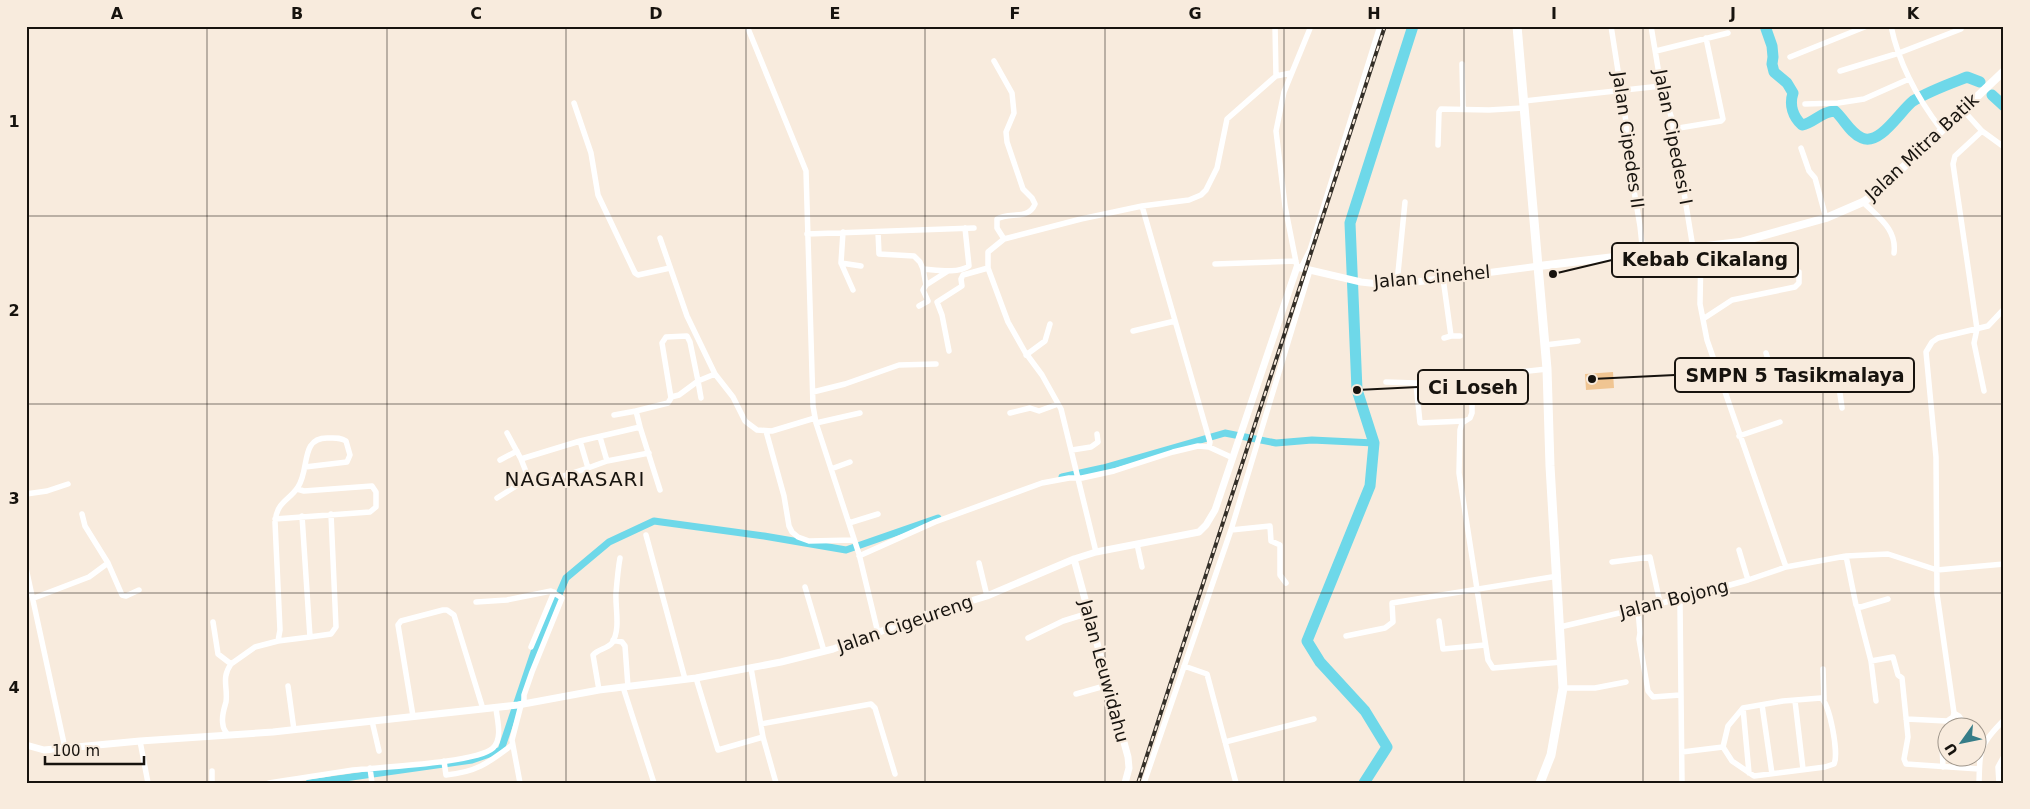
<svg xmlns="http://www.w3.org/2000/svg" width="2030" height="809" viewBox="0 0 2030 809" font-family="'DejaVu Sans',sans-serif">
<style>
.green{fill:#f0c592}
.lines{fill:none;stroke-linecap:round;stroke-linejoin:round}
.canal{stroke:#6ed8e9;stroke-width:7}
.river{stroke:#6ed8e9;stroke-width:11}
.minor{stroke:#fff;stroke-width:5.5}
.tertiary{stroke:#fff;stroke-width:7}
.secondary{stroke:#fff;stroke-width:8}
.trunk{stroke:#fff;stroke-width:9}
.rail-casing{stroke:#342f28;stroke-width:4}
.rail{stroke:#f8ebdd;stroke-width:2;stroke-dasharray:5.5;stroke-linecap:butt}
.grid{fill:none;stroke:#17130e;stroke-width:1;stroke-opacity:0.55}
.labels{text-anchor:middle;stroke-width:4.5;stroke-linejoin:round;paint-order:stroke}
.street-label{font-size:18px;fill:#17130e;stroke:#f8ebdd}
.quarter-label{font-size:20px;letter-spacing:1px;fill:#17130e;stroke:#f8ebdd}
.leader{fill:none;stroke:#17130e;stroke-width:2}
.callout-dot{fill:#17130e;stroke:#f8ebdd;stroke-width:2}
.callout{fill:#f8ebdd;stroke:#17130e;stroke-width:2}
.callout-label{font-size:19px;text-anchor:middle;font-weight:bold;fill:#17130e}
.neatline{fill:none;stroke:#17130e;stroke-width:2}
.grid-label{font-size:16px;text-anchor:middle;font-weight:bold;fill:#17130e}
</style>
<rect width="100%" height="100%" fill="#f8ebdd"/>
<!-- green -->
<path class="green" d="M1613 372 1614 388 1586 390 1585 374Z"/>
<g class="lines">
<!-- canal -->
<path class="canal" d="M1062 477 1103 468 1225 433 1276 443 1312 440 1374 443
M309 783 472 760 501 750 534 652 566 578 609 542 654 521 764 536 846 550 938 518"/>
<!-- river -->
<path class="river" d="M1765 26 1772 46 1773 57 1772 64 1774 72 1787 83 1793 93C1789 105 1793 117 1802 125 1814 123 1822 111 1835 111 1844 119 1850 133 1862 138 1880 146 1900 111 1913 101 1929 91 1949 84 1967 77L1980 82
M1992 95 2004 106
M1364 783 1387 747 1365 711 1320 662 1307 641 1370 486 1374 443 1357 390 1350 223 1413 26"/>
<!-- minor -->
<path class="minor" d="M747 26 806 171 813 406 816 423 859 554 878 633
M1275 26 1276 76
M1611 26 1626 122 1629 161 1640 226 1643 254
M1651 26 1661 86 1672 119 1693 248
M1891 26C1899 65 1918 99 1941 129
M1656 51 1728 33
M1790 57 1867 26
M994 61 1012 93 1014 113 1006 132 1007 142 1023 189 1032 198 1035 204C1028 221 1009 211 997 219V228L1004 239
M1462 64 1463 108
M1840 71 1899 53 1961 29
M1523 101 1661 86
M574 103 591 153 598 195 635 273 638 275 670 268
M1805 104 1838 103 1864 99 1909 79
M1963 110 1982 131 2004 147
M1673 129 1721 121 1723 119 1706 38
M1982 131 1955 156 1953 164 1977 329 1974 343 1984 391
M1438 145 1439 112 1441 109 1489 110 1523 108
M1801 148 1809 171 1815 178 1826 218
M1863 202C1879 218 1897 229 1894 253
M1142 206 1210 442 1209 447
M843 232 841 263 853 290
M878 232 879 254 914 256 920 262 923 269
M807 234 974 228
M660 238 687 316 715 374
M1701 248 1700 304 1707 340 1786 567
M841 263 861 266
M1215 264 1296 261
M1297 267 1285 206 1276 131 1284 92 1311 26
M1301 268 1310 250 1380 26
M948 271 926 285 923 269C937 270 957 274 969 266L965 228
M1443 278 1451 336
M1397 283 1405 202
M919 306 928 301 923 290 926 285
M1703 319 1732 300 1795 287 1799 283V272
M1133 331 1175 321
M1444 338 1451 336H1460
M1545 345 1578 341
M949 351 942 315 937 302 962 286 961 279 963 275 988 268
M1766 353 1772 373
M1026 355 1045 341 1050 324
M1472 378V413L1470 418 1462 423 1460 430 1459 473 1488 660 1493 668 1562 662
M1386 382 1416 383 1547 369
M1416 383 1420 423 1464 421
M1722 386 1772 373 1835 370 1837 372 1842 408
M813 392 845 384 899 365 936 364
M671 397 679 395 698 381 701 398
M1010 413 1030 408 1039 411 1058 404
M614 415 636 411
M816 423 860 413
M640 427 660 490
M766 431 784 496 789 526 792 532 798 537 809 541 854 540
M507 433 521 459 530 482 535 485 588 468 580 441
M1739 436 1780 422
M600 437 607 461
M1072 450 1091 447 1098 442 1097 434
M521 459 580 441 640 427 636 411 668 403 671 398 662 343 666 337 687 336 690 342 698 381 715 374 733 397 745 421 757 430 772 431 815 418
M500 460 517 451
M588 468 607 461 649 453
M831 469 850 462
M26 494 47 491 68 484
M497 498 529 478
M82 514 85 526 108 563 122 595 126 596 139 590
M302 516 310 637 331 634 336 627 331 514
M275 519 370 512 376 507V492L372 486 304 491 297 489
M849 523 878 514
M1231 530 1270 526 1271 541 1280 545V575L1286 583
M646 535 685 679
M1137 544 1142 567
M1739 550 1748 580
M1096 552 1061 409 1042 375 1025 352 1008 322 988 268V252L1004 239 1081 219 1142 206 1189 200 1201 195 1206 190 1217 168 1227 119 1276 76 1291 73
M859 556 935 522 1042 483 1069 478H1082L1114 471 1173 452 1198 446 1209 447 1233 458
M1846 556 1856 605 1861 607 1888 599
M1612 562 1650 557 1660 603
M979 563 987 596
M26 568 65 748
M805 587 824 651
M34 598 89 577 108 563
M476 602 507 600 551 591 562 598 532 672 524 695V704
M1857 607 1871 661 1876 701
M1638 609 1640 633 1639 639 1648 691 1653 697 1680 695
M1439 621 1443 649 1485 645
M213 622 218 654 231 664C221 678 228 687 226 702 224 709 221 717 223 725 223 729 226 732 228 735
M1560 627 1683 598 1748 580 1786 567 1846 556 1888 554 1937 570 2004 564
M1346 636 1385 628 1393 622 1392 603 1558 576
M1028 638 1063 621 1089 613
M613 640 622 642 625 646 628 687
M278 641 310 637
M531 647 554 592
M1871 661 1893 657 1898 675 1902 678 1908 737 1904 759 1906 764 1979 769
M231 664 255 647 278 641 280 630 275 522C277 501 289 501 298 487 310 469 300 438 327 438 335 438 340 437 346 441L350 455 347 462 305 467
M1184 666 1207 674 1236 783
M751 668 763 737 776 783
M1823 669 1824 699
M696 678 718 750 763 737
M288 686 294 730
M623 687 654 783
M1563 688H1595L1626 682
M599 690 593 655C598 649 607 649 612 643 621 629 615 608 616 593 617 581 618 569 620 558
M1076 694 1108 685
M1795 701 1803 769
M1762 705 1772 774
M1743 708 1749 773
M1954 713 1959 716 1966 726
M413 716 398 625 401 621 443 610H447L454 615 483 709
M1906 719 1947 721 1953 717 1954 713 1937 594 1936 457 1926 352 1932 342 1938 338 1988 326 2004 309
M372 721 379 751
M761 724 871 704 875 708 895 774
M140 741 148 783
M1225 742 1314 719
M1682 752 1723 747 1732 761 1754 776 1825 767 1834 764C1839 754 1830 704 1821 698L1783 701 1743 708 1728 726 1723 747
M444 761 446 775C477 772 488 763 512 745
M1943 767 1942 745 1948 744
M370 768 372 783
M212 771V783
M269 783C297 779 325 774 353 770 379 767 477 763 493 748 503 738 497 720 496 708
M520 783 512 740 521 705
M1144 783 1231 530 1310 270
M1682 783 1680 604 1683 598
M1979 783C1980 749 1979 745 2004 720
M1999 783 1998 767 2004 756"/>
<!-- tertiary -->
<path class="tertiary" d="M1074 559 1128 757 1129 768 1125 783
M26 745 44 750 140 741 273 732 518 705 599 690 696 678 781 662 833 649 928 614 987 596 1074 559 1096 552 1199 532 1206 525 1215 510 1297 267 1361 282 1379 284 1416 282 1539 266"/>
<!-- secondary -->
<path class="secondary" d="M1539 266 1740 242 1826 218 1863 202 1876 193 2004 71"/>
<!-- trunk -->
<path class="trunk" d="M1517 26 1547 369 1550 466 1563 688 1551 755 1540 783"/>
<!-- rail casing -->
<g class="rail-casing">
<path id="rail" d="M1138 783 1385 26"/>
</g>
<!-- rail -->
<use href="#rail" class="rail"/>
</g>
<!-- grid -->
<path class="grid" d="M207 26V783M387 26V783M566 26V783M746 26V783M925 26V783M1105 26V783M1284 26V783M1464 26V783M1643 26V783M1823 26V783M26 216H2004M26 404H2004M26 593H2004"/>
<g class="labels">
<!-- street labels -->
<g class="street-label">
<text transform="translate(1673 137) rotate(79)" y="6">Jalan Cipedesi I</text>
<text transform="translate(1628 140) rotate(82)" y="6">Jalan Cipedes II</text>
<text transform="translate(1922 147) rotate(-43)" y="6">Jalan Mitra Batik</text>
<text transform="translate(1432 277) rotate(-5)" y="6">Jalan Cinehel</text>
<text transform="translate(1674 599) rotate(-14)" y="6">Jalan Bojong</text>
<text transform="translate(905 624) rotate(-19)" y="6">Jalan Cigeureng</text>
<text transform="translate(1104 671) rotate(75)" y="6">Jalan Leuwidahu</text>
</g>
<!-- quarter labels -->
<g class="quarter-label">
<text x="575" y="486">NAGARASARI</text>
</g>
</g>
<!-- callouts -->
<path class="leader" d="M1553 274L1612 260M1592 379L1675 375M1357 390L1418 387"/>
<g class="callout-dot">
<circle cx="1553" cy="274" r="5"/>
<circle cx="1592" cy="379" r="5"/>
<circle cx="1357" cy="390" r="5"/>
</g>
<g class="callout">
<rect x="1612" y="243" width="186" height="34" rx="5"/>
<rect x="1675" y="358" width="239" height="34" rx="5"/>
<rect x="1418" y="370" width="110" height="34" rx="5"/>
</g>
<g class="callout-label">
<text x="1705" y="266">Kebab Cikalang</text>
<text x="1795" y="382">SMPN 5 Tasikmalaya</text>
<text x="1473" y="394">Ci Loseh</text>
</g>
<!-- border -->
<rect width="2030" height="809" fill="none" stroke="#f8ebdd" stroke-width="55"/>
<!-- north arrow -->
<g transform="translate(1962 742) rotate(237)"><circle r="24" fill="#f8ebdd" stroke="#9e958a"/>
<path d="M0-4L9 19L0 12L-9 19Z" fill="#367d88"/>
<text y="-8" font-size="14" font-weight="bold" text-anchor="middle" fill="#17130e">U</text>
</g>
<!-- scale -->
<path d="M45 756v8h99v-8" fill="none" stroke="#17130e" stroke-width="2.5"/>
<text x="52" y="756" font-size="15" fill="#17130e" stroke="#f8ebdd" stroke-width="4" paint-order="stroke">100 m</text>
<rect x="28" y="28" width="1974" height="754" class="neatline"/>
<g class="grid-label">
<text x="117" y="19">A</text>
<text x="297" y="19">B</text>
<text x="476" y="19">C</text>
<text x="656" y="19">D</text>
<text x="835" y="19">E</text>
<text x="1015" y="19">F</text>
<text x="1195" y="19">G</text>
<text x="1374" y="19">H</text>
<text x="1554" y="19">I</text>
<text x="1733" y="19">J</text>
<text x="1913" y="19">K</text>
<text x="14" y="127">1</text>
<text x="14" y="316">2</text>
<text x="14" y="504">3</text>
<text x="14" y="693">4</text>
</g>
</svg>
